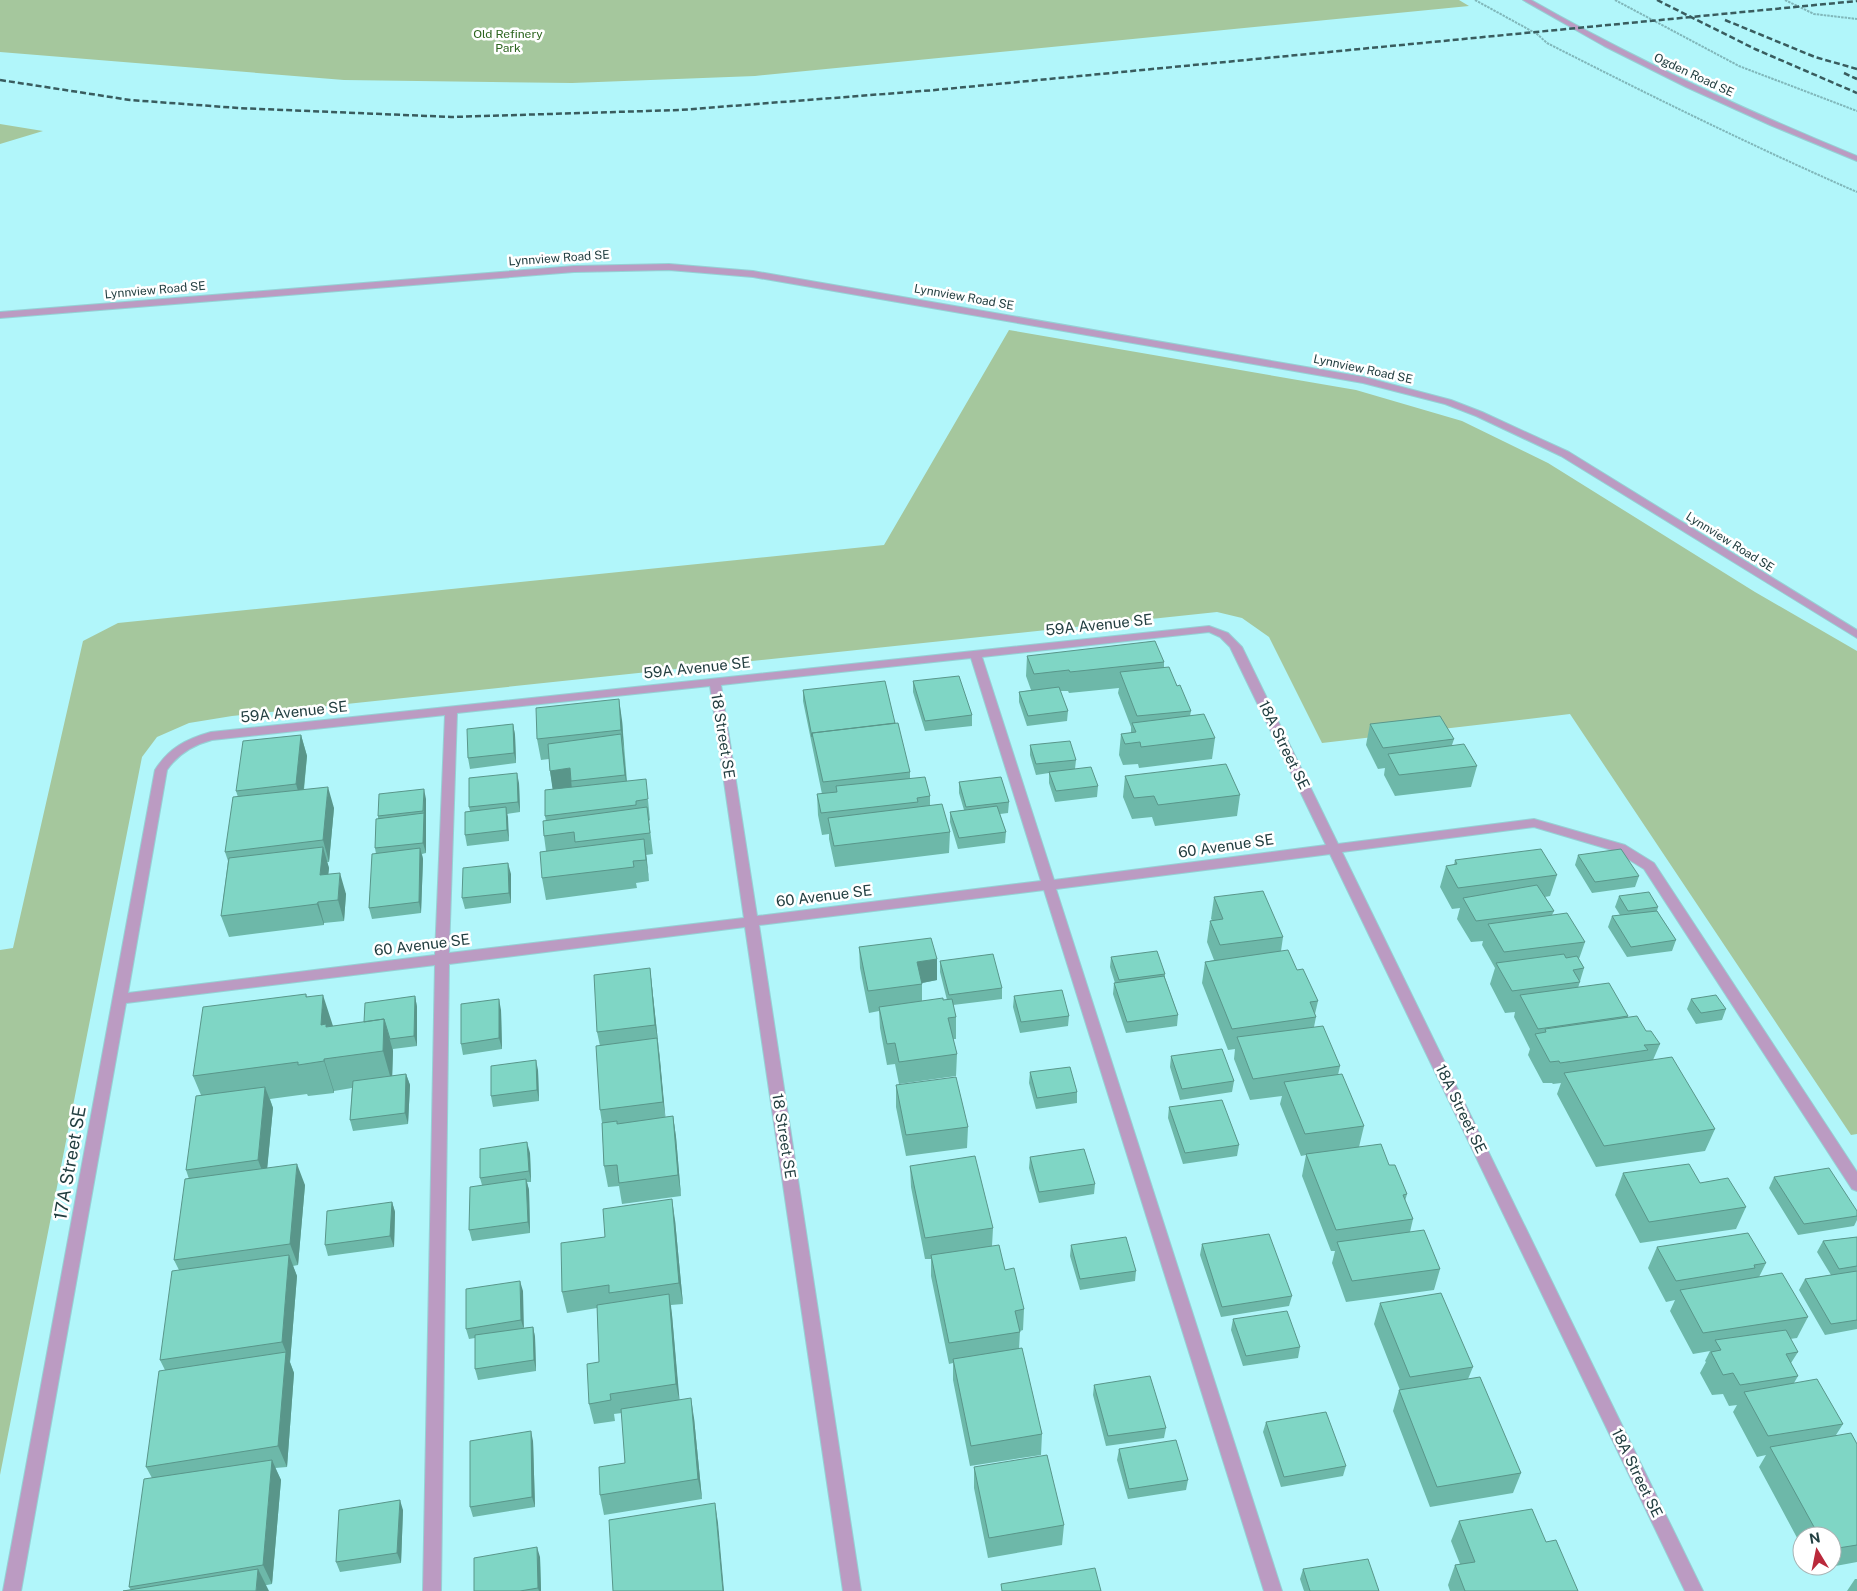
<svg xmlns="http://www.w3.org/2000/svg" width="1857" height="1591" viewBox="0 0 1857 1591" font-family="'Public Sans',sans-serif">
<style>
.green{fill:#a5c79d}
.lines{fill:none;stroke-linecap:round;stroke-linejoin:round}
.minor-casing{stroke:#95d1d5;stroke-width:2}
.path{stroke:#80b7ba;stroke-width:2;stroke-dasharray:2.5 1;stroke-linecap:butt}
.minor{fill:#bb9bc2;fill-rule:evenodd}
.rail{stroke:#395c5e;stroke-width:2.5;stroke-dasharray:6 3;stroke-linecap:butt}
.wall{fill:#6db8a9}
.shaded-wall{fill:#59968a}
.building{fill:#7fd6c5;stroke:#59968a}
.labels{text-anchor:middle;stroke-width:5;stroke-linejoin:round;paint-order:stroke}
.far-park-label{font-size:12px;fill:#2c641e;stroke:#fff}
.far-street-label{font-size:12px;fill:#233f41;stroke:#fff}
.street-label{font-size:15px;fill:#233f41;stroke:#fff}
.near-street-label{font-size:18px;fill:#233f41;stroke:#fff}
</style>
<rect width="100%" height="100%" fill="#b1f6fa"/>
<!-- green -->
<path class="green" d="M0 0H1459L1469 6 755 76 572 83 344 80 0 52Z
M0 124 43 131 0 144Z
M1009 330 1356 390 1462 421 1548 463 1755 592 1857 651V1134L1851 1135 1570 714 1322 743 1269 637 1242 618 1217 612 232 716 189 723 157 737 142 757 0 1475V950L13 948 83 641 118 623 884 545Z"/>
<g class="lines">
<!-- minor casing -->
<g class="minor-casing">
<path id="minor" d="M1523 0H1531C1636 60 1745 110 1857 156V161L1770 125 1686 87 1604 46Z
M669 264 753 271 1364 377 1451 400 1482 412 1569 452 1857 630V638L1561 456 1476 416 1445 404 1363 383 753 277 669 270 574 272 0 318V312L574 266Z
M1209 626 1228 633 1242 647 1338 844 1534 819 1625 845 1654 863 1857 1172V1191L1852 1189 1644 869 1615 851 1534 827 1342 852 1703 1591H1685L1330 854 1056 889 1282 1591H1264L1044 890 759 925 861 1591H843L745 927 449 964 441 1591H423L435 965 126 1003 21 1591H3L155 770C169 748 186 739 211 732ZM1209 632 1220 637 1230 647 1326 845 1054 880 982 657ZM971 658 1041 881 757 916 721 685ZM710 686 744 918 449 953 457 713ZM445 715 435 955 128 993 167 770C178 754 193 745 212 740Z"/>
</g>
<!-- path -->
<path class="path" d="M1475 0 1537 34 1547 43C1649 95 1752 146 1857 192
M1615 0 1739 66 1857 111
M1785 0 1814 14 1857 19"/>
<!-- minor -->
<use href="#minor" class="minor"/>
<!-- rail -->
<path class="rail" d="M1657 0 1755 49 1857 93
M1725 20 1815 57 1857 69
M1844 73 1857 79
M0 80 130 100 238 108 451 117 680 110 935 90 1857 1"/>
</g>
<!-- wall -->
<path class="wall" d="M1027 656 1164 662V668L1177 686 1191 711 1190 716 1215 738 1212 759 1139 768 1138 764 1123 765 1119 755 1121 734 1131 733V727L1118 693 1119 688 1069 693 1068 691H1060L1068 711 1067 721 1027 726 1019 702V692L1031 690 1026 676Z
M913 681 972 715V726L925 731 913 692Z
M803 690 895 723 910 772V778L930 796V805L950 832 949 853 835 867 829 839V834L822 835 818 815 817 794H822L803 701Z
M622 720 627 781 648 800 650 820 649 821 653 854 646 855 649 881 636 883 637 888 546 900 542 878 546 851 544 836 546 821 545 816 553 789 550 771 549 759 541 760 537 739Z
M513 724 515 735 516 763 470 769 468 758Z
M1370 724 1454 739 1452 745 1477 766 1471 787 1395 796 1384 775 1385 768 1378 769 1366 745Z
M301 735 307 756 304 790 334 808 329 862H327L329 868 328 874 346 894 344 921 324 923V925L229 937 221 916 228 861 225 852 238 797 236 791Z
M1030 745 1076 760 1075 769 1098 786 1097 797 1055 802 1049 783V773L1036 775 1030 755Z
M1125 776 1240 795 1237 816 1155 826 1152 817 1132 819 1123 797Z
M959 782 1009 802 1008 813 1000 814 1006 832 1005 843 958 849 950 822V812L964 810 959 793Z
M519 783 520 812 507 814 509 841 467 846 465 835 470 811 469 807Z
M426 799V853L422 854 423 859 421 913 372 919 369 908 376 854 375 848 378 818V816Z
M1578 855 1639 876 1635 887 1592 893 1575 865Z
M1455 860 1557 875 1550 896 1545 897 1554 911 1552 915 1585 942 1579 959 1584 968 1578 988 1628 1016V1018L1646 1031 1660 1044 1653 1060 1715 1129 1705 1151 1596 1167 1557 1094 1561 1083 1553 1084 1552 1083H1543L1528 1055 1530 1049 1514 1017 1515 1012 1505 1013 1490 984 1495 968 1482 945 1483 941 1471 942 1457 919 1460 908 1452 909 1440 887 1446 866 1454 865Z
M511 874V903L465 909 462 898Z
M1619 896 1658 907 1657 911 1676 940 1672 951 1627 957 1608 927 1612 916 1620 915 1615 907Z
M1214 897 1283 937 1281 951 1297 970 1318 1001 1315 1014 1316 1017 1314 1027 1340 1066 1338 1075 1364 1126 1359 1147 1389 1165 1407 1194 1405 1201 1413 1219 1410 1232 1440 1269 1434 1290 1346 1302 1332 1263 1335 1251H1331L1302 1176 1306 1155 1301 1156 1280 1104 1282 1096 1250 1100 1234 1059 1235 1049 1228 1050 1202 983 1205 962 1214 960 1207 942 1210 921 1212 920 1211 919Z
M859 947 937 959V980L922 983V1001L947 1000 940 972V961L1002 988V999L953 1005 956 1017V1039H953L957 1054 956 1076 899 1084 895 1064 887 1065 880 1028 879 1011 869 1013 860 968Z
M1111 957 1165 974V978L1178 1015 1177 1026 1126 1033 1113 994 1114 983H1115L1110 967Z
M650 968 660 1060 665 1117 673 1116 676 1137 681 1196 622 1204 619 1186 608 1187 604 1166 602 1123 600 1110V1046L597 1032Z
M306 994 307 997 333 1026 364 1022 415 996 417 1007V1046L393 1049 392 1076 406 1074 410 1085 408 1124 353 1131 350 1120 352 1088 334 1091V1093L308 1096 307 1094 270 1099 273 1108 267 1168 305 1185 298 1265 293 1266 297 1276 290 1362 294 1373 287 1467 275 1468 281 1480 272 1584 267 1585 131 1590 129 1587 152 1478 146 1467 165 1370 160 1360 179 1270 174 1260 189 1179 186 1170 201 1095 193 1076Z
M1014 996 1069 1016 1068 1026 1020 1033 1013 1007Z
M1691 999 1726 1009 1722 1020 1696 1024 1687 1009Z
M501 1010 502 1049 463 1055 461 1044Z
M1171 1056 1234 1081 1232 1092 1180 1100 1170 1067Z
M538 1070 539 1101 493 1107 491 1096Z
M1030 1072 1077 1092V1103L1036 1109 1029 1083Z
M896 1085 968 1127 967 1148 906 1156 896 1107Z
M1169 1107 1239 1145 1237 1156 1183 1164 1168 1118Z
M530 1153 531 1182H527L529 1190 530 1233 472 1241 469 1230 482 1185 480 1178Z
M1030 1157 1095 1184 1094 1194 1039 1203 1029 1168Z
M910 1166 993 1228 992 1246 1005 1270 1024 1309 1023 1330 1020 1331 1019 1349 1042 1434 1041 1455 970 1466 953 1380V1363L949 1364 931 1276V1259H925L911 1187Z
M1623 1173 1700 1183 1746 1207 1736 1229 1640 1243 1615 1195Z
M1774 1177 1857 1211V1220L1854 1226 1798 1235 1769 1188Z
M392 1202 395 1212 394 1247 328 1256 325 1245Z
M675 1220 683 1304 671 1305 672 1315 679 1400 694 1418 702 1499 604 1515 600 1495 625 1463 622 1413 614 1414 615 1421 594 1424 589 1404 599 1362 597 1308 567 1313 562 1292 605 1237Z
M1857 1237V1329L1825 1335 1799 1290 1805 1279 1831 1275 1817 1252 1823 1241Z
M1202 1244 1292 1296 1289 1306 1221 1317 1200 1255Z
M1071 1245 1136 1271 1135 1281 1080 1290 1070 1256Z
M1657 1247 1766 1263 1759 1277 1808 1317 1797 1338 1790 1339 1798 1352 1791 1363 1798 1376 1794 1383 1843 1424 1836 1435 1857 1444V1562L1814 1570 1812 1566H1832V1536H1802V1547L1759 1467 1766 1455 1757 1457 1733 1412 1737 1405 1729 1406 1723 1394 1712 1395 1700 1373 1706 1362 1705 1361 1710 1351 1693 1354 1670 1311 1675 1300 1666 1302 1648 1268Z
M523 1291V1328L533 1327 535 1337 536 1371 478 1380 475 1369V1338L469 1339 466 1329Z
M1380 1303 1473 1367 1468 1379 1521 1473 1513 1493 1430 1507 1393 1411 1399 1390H1400L1374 1324Z
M1233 1319 1300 1347 1298 1358 1243 1366 1231 1330Z
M1094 1385 1166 1428 1164 1438 1106 1446 1093 1395Z
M1266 1422 1346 1466 1343 1476 1281 1487 1263 1432Z
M533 1441 535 1507 473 1517 470 1507Z
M1119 1449 1188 1480 1186 1490 1128 1499 1117 1460Z
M974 1467 1064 1525 1062 1545 988 1558 974 1488Z
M403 1510 401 1563 340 1572 336 1562Z
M1459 1521 1546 1542 1578 1591H1450L1448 1585 1455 1565 1460 1564 1451 1541Z
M540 1557 541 1591H474Z
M1303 1569 1379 1591H1304L1300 1579Z
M1855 1579H1857V1591H1847Z"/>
<!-- shaded-wall -->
<path class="shaded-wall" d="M619 699 622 720 624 751 621 730Z
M513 724 515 735 516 763 514 753Z
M621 734 624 755 628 796 625 775Z
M301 735 307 756 302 805 296 784Z
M570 768 572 790 553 792 550 771Z
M517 773 519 783 520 812 518 802Z
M328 787 334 808 329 862 323 840Z
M424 789 426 799V853L423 843Z
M506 807 508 817 509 841 507 830Z
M644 839 647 861 649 881 646 860Z
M323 847 329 868 326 897 320 875Z
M420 848 423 859 421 913 419 902Z
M508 863 511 874V903L509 893Z
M340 873 346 894 344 921 338 900Z
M318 902 324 923V925L317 904Z
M937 959V980L917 984V962Z
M650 968 660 1060 666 1123 663 1102 658 1043 655 1025Z
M323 995 333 1026 336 1059 332 1046 321 1025Z
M415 996 417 1007V1046L414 1036Z
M499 999 501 1010 502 1049 499 1038Z
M384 1019 393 1051 392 1083 383 1051Z
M324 1059 334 1091V1093L324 1061Z
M536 1060 538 1070 539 1101 537 1090Z
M406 1074 410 1085 408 1124 405 1113Z
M265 1087 273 1108 266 1181 258 1160Z
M673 1116 676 1137 681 1196 678 1175Z
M527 1142 530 1153 531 1182 529 1171Z
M297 1164 305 1185 298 1265 290 1244Z
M526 1179 529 1190 530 1233 528 1222Z
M672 1199 675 1220 683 1304 679 1283Z
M392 1202 395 1212 394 1247 390 1236Z
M289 1255 297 1276 290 1362 282 1342Z
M520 1281 523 1291 524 1330 521 1320Z
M669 1294 672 1315 680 1405 676 1384Z
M533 1327 535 1337 536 1371 534 1360Z
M286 1352 294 1373 287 1467 278 1446Z
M691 1398 694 1418 702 1499 698 1479Z
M531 1431 533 1441 535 1507 532 1497Z
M272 1460 281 1480 272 1584 263 1565Z
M400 1500 403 1510 401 1563 397 1553Z
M715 1503 718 1523 724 1591H723Z
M537 1547 540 1557 541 1591H539L538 1588Z
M258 1569 269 1591H256Z"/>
<!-- building -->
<path class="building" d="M1155 641 1164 662 1070 672 1069 670 1034 674 1027 656Z
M1169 667 1177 686 1180 685 1191 711 1137 716 1120 672Z
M959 676 972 715 925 721 913 681Z
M885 681 895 723 812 733V737L803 690Z
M1059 687 1068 711 1028 716 1019 692Z
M619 699 621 730 537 739 536 708Z
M1204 714 1215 738 1141 747 1140 742 1125 744 1121 734 1136 732 1132 723Z
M1440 716 1454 739 1383 748 1370 724Z
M898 723 910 772 823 782 812 733Z
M513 724 514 753 468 758 467 729Z
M621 734 625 775 571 781 570 768 550 771 548 744Z
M301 735 296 784 236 791 243 741Z
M1070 741 1076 760 1036 764 1030 745Z
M1464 744 1477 766 1399 775 1388 754Z
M1226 764 1240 795 1158 805 1154 796 1134 798 1125 776Z
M1091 767 1098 786 1056 791 1049 772Z
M517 773 518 802 469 807V778Z
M925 777 930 796 917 798 918 802 821 813 817 794 837 792 836 786Z
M1001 777 1009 802 966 807 959 782Z
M646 779 648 799 636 801V805L545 816V790Z
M328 787 323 840 225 852 233 797Z
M424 789 423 811 378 816 379 794Z
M942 804 950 832 834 846 828 818Z
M997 806 1006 832 959 838 950 812Z
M506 807 507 830 465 835V812Z
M647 807 650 833 575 842 574 832 544 836 543 821Z
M424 813 423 843 375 848 376 819Z
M644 839 646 860 633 861 634 867 542 878 540 852Z
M323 847 320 875 340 873 338 900 318 902 317 904 221 916 229 858Z
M420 848 419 902 369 908 372 854Z
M1541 849 1557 875 1458 888 1446 866 1457 864 1455 860Z
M1621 849 1639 876 1595 882 1578 855Z
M508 863 509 893 462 898 463 868Z
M1537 885 1554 911 1476 921 1463 898Z
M1263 891 1283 937 1220 945 1210 921 1223 919 1214 897Z
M1649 892 1658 907 1628 911 1619 896Z
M1657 911 1676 940 1631 947 1612 916Z
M1567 913 1585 942 1504 952 1488 924Z
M931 938 937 959 917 962 922 984 868 991 859 947Z
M1288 950 1297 970 1303 969 1318 1001 1310 1002 1316 1017 1232 1029 1205 962Z
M1157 951 1165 974 1119 980 1111 957Z
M993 954 1002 988 949 995 940 961Z
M1564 954 1566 958 1577 956 1584 968 1573 970 1580 982 1512 991 1496 963Z
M650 968 655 1025 597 1032 594 975Z
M1164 976 1178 1015 1127 1022 1114 983Z
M1609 983 1628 1016 1538 1029 1520 995Z
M1062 990 1069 1016 1021 1022 1014 996Z
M306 994V997L323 995 321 1025 326 1024V1027L384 1019 383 1051 324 1059V1061L298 1065V1062L193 1076 203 1007Z
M1716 995 1726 1009 1701 1013 1691 999Z
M415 996 414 1036 390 1039 384 1019 364 1022 365 1003Z
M943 998V1000L952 999 956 1017 948 1018 957 1054 899 1062 895 1043 887 1044 879 1007Z
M499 999V1038L461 1044V1004Z
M1637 1016 1646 1031H1651L1660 1044 1644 1045 1648 1050 1560 1063 1559 1061 1550 1062 1535 1034 1546 1032 1545 1029Z
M1323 1026 1340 1066 1253 1079 1237 1037Z
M657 1038 663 1102 600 1110 596 1046Z
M1222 1049 1234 1081 1182 1089 1171 1056Z
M1672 1057 1715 1129 1604 1146 1564 1073Z
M536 1060 537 1090 491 1096V1066Z
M1070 1067 1077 1092 1037 1098 1030 1072Z
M406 1074 405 1113 350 1120 353 1081Z
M1342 1074 1364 1126 1305 1134 1284 1082Z
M956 1077 968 1127 906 1135 896 1085Z
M265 1087 258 1160 186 1170 196 1096Z
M1222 1100 1239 1145 1185 1153 1169 1107Z
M673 1116 678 1175 619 1183 617 1165 604 1166 602 1123 617 1121V1124Z
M527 1142 529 1171 480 1178V1149Z
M1381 1144 1389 1165H1395L1407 1194 1403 1195 1413 1219 1336 1230 1306 1154Z
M1084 1149 1095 1184 1039 1192 1030 1157Z
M975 1156 993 1228 925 1238 910 1166Z
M297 1164 290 1244 174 1260 185 1179Z
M1689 1164 1700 1183 1728 1178 1746 1207 1649 1222 1623 1173Z
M1829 1168 1857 1211V1216L1804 1224 1774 1177Z
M526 1179 528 1222 469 1230 470 1187Z
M672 1199 679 1283 609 1293V1285L562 1292 561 1243 605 1237 603 1209Z
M392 1202 390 1236 325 1245 327 1211Z
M1424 1230 1440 1269 1352 1281 1337 1242Z
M1748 1233 1766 1263 1754 1265 1755 1268 1676 1281 1657 1247Z
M1269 1234 1292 1296 1222 1307 1202 1244Z
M1126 1237 1136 1271 1080 1279 1071 1245Z
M1857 1237V1266L1839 1269 1823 1241Z
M999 1245 1005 1270 1014 1268 1024 1309 1015 1311 1020 1332 949 1343 931 1255Z
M289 1255 282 1342 160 1360 172 1271Z
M1857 1271V1320L1831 1324 1805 1279Z
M1782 1273 1808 1317 1703 1333 1680 1290Z
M520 1281 521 1320 466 1329V1289Z
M1441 1293 1473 1367 1410 1377 1380 1303Z
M669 1294 676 1384 610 1394 611 1400 589 1404 587 1364 599 1362 597 1305Z
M1287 1311 1300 1347 1246 1356 1233 1319Z
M533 1327 534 1360 475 1369V1335Z
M1786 1330 1798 1352 1786 1354 1798 1376 1740 1385 1733 1373 1723 1375 1711 1352 1721 1350 1715 1340Z
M1022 1348 1042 1434 971 1446 953 1359Z
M286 1352 278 1446 146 1467 159 1371Z
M1150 1376 1166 1428 1108 1436 1094 1385Z
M1480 1377 1521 1473 1437 1487 1399 1390Z
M1817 1379 1843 1424 1768 1436 1744 1392Z
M691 1398 698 1479 600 1495 599 1467 625 1463 621 1409Z
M1326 1412 1346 1466 1284 1477 1266 1422Z
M531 1431 532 1497 470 1507V1441Z
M1851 1433 1857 1444V1545L1832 1549V1536H1819L1770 1447Z
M1176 1440 1188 1480 1129 1489 1119 1449Z
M1047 1455 1064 1525 989 1538 974 1467Z
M272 1460 263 1565 129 1587 144 1479Z
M400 1500 397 1553 336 1562 339 1510Z
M715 1503 723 1591H613L609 1520Z
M1532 1509 1546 1542 1556 1540 1578 1591H1465L1455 1565 1475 1562 1459 1521Z
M537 1547 538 1588 520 1591H474V1558Z
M1368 1559 1379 1591H1310L1303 1569Z
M1095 1568 1101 1591H1002L1001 1584Z
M258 1569 256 1591H123Z"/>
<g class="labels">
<!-- far-park labels -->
<g class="far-park-label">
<text x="508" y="38">Old Refinery<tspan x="508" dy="14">Park</tspan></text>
</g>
<!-- far-street labels -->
<g class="far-street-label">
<text transform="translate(1694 75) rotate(25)" y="4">Ogden Road SE</text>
<text transform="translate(559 258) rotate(-4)" y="4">Lynnview Road SE</text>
<text transform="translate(155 290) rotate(-5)" y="4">Lynnview Road SE</text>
<text transform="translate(964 297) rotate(10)" y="4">Lynnview Road SE</text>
<text transform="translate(1363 369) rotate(12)" y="4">Lynnview Road SE</text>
<text transform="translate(1730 542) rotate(32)" y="4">Lynnview Road SE</text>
</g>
<!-- street labels -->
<g class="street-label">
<text transform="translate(1099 625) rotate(-6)" y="5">59A Avenue SE</text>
<text transform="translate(697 668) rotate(-6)" y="5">59A Avenue SE</text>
<text transform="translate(294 712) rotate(-6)" y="5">59A Avenue SE</text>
<text transform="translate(723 736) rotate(81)" y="5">18 Street SE</text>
<text transform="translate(1284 745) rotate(64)" y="5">18A Street SE</text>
<text transform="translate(1226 846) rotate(-8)" y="5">60 Avenue SE</text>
<text transform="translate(824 896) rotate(-7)" y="5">60 Avenue SE</text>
<text transform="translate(422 945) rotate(-7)" y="5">60 Avenue SE</text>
<text transform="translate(1461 1109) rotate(64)" y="5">18A Street SE</text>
<text transform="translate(784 1136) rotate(81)" y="5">18 Street SE</text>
<text transform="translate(1637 1473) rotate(64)" y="5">18A Street SE</text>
</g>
<!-- near-street labels -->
<g class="near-street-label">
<text transform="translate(70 1163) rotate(-80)" y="6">17A Street SE</text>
</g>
</g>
<!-- north arrow -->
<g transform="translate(1817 1551) rotate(350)"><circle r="24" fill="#ffffff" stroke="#a7b2b3"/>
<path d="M0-4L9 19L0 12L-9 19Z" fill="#ba293b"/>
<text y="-8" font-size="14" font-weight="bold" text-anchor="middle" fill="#233f41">N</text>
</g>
</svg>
